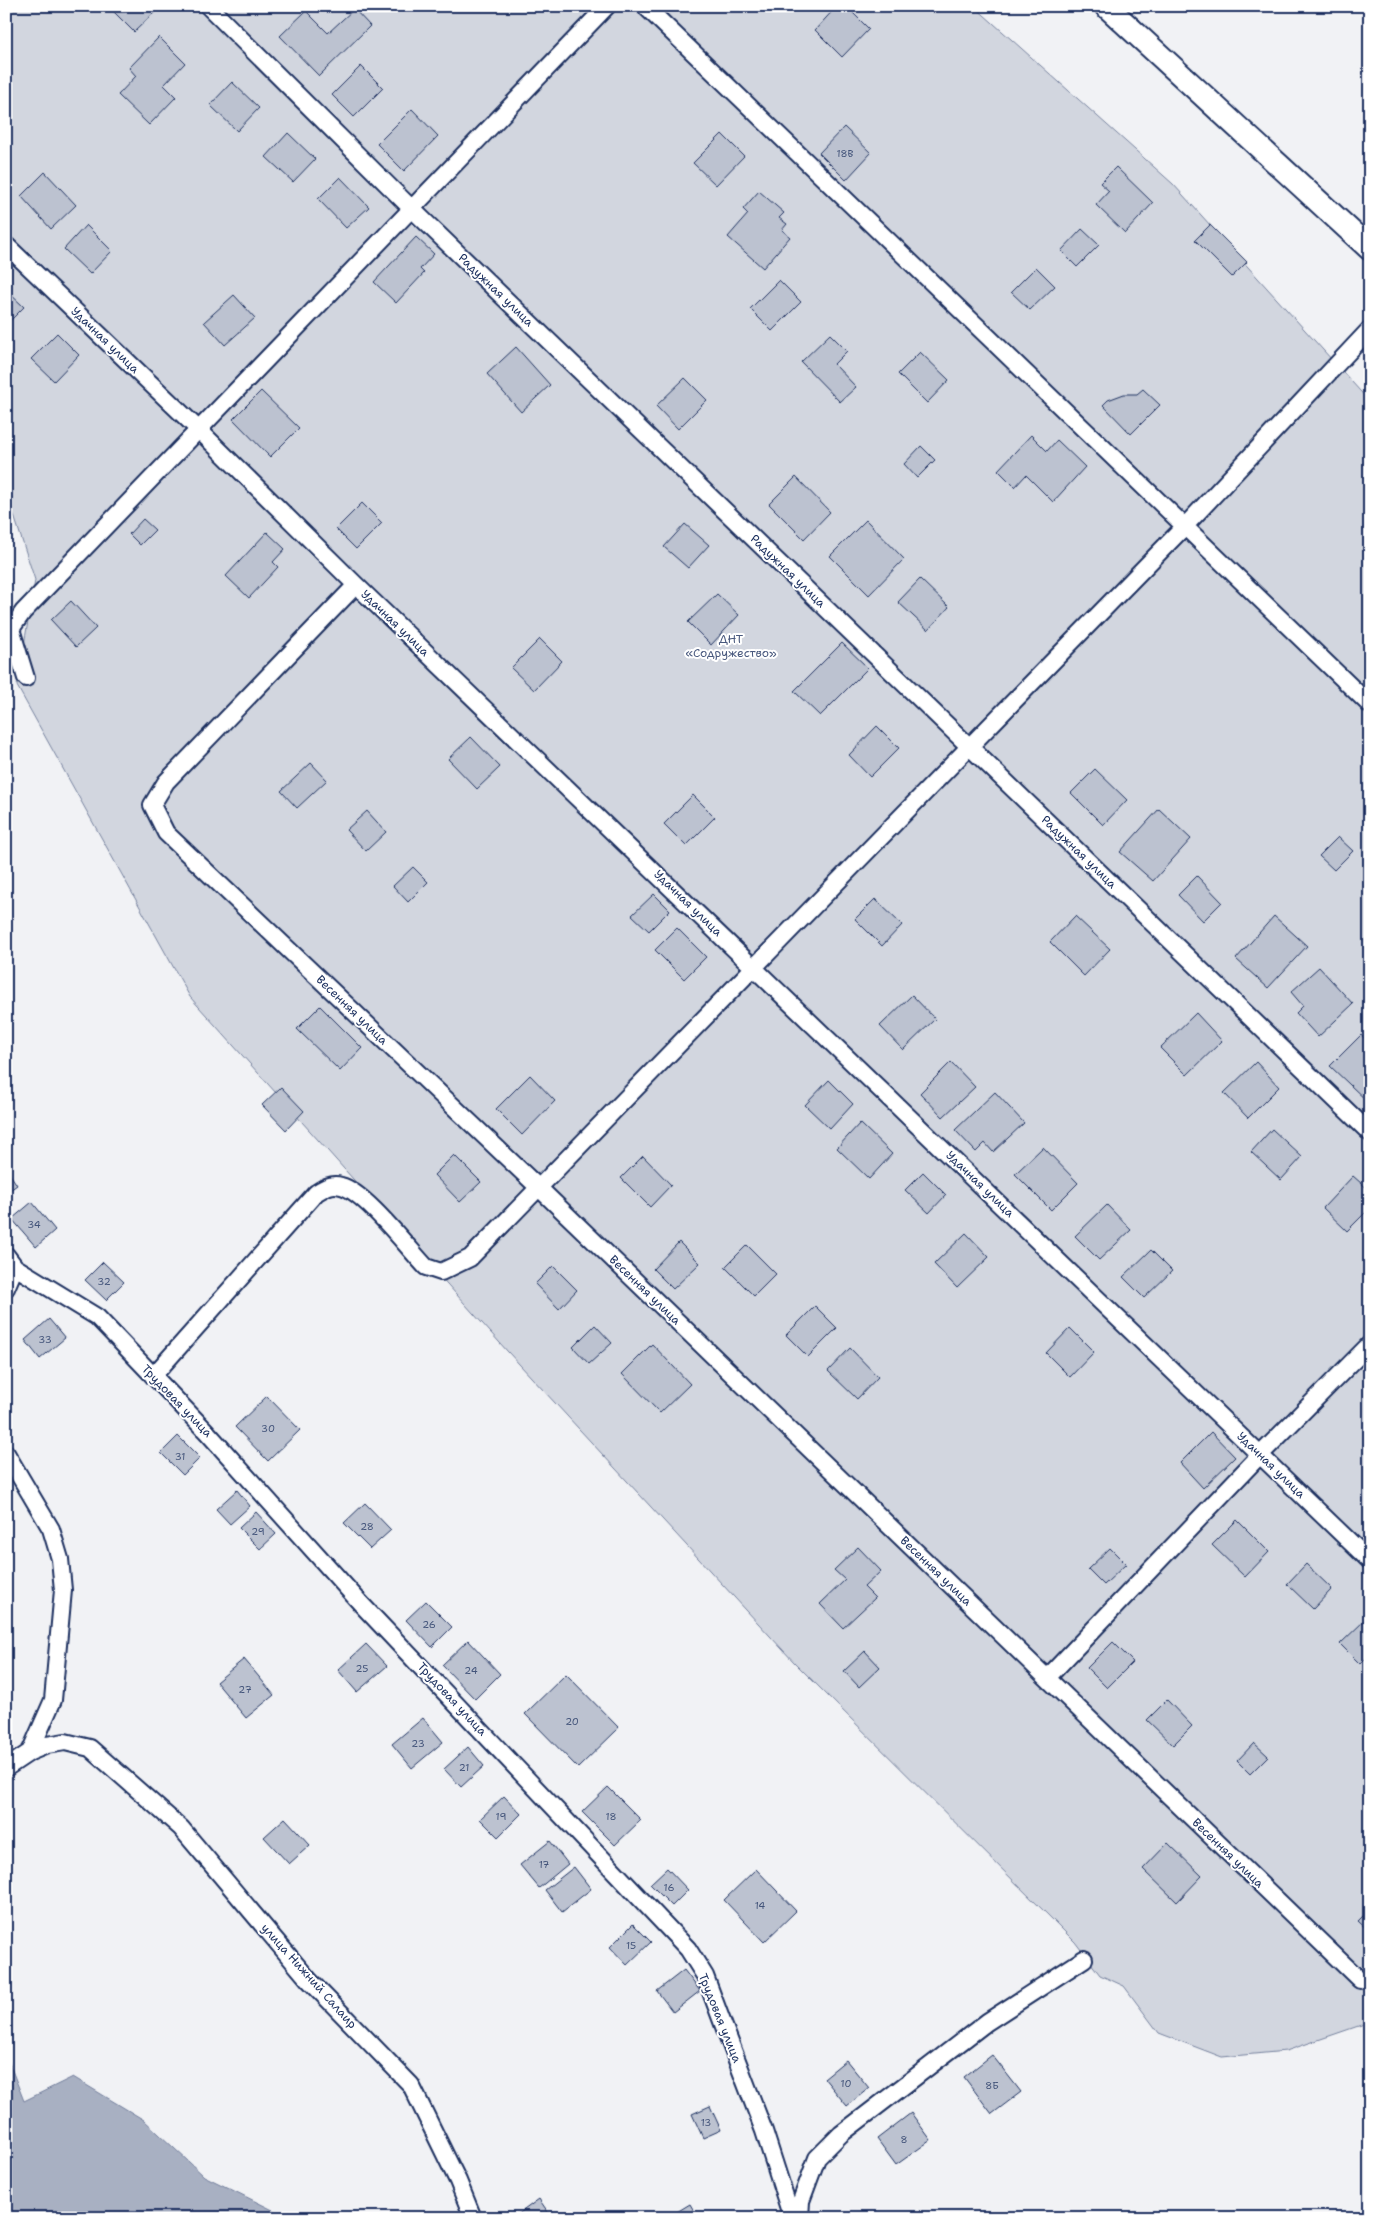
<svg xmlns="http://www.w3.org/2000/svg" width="1376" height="2224" viewBox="0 0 1376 2224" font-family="'Shantell Sans',sans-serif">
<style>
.green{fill:#d2d6df;stroke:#76829e}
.water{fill:#a8b0c2;stroke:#707c9a}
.building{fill:#bcc2d0;stroke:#1b2f5e}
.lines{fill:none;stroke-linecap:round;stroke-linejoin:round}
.street-casing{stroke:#1b2f5e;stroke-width:20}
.secondary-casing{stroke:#1b2f5e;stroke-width:26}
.street{stroke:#fff;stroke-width:16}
.secondary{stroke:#fff;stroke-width:22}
.labels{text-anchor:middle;stroke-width:4;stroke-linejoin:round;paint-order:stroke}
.number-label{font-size:10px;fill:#43547a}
.street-label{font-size:12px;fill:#1b2f5e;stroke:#fff}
.park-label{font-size:12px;fill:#49597e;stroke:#fff}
</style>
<rect width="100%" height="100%" fill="#f1f2f5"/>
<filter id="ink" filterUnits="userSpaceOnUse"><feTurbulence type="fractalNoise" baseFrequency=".02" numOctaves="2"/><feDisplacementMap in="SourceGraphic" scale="10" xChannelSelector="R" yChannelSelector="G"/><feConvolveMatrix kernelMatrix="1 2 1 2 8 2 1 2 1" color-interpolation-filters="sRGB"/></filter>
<g filter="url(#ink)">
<!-- green -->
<path class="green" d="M6 6H974L1173 184 1370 402V2022L1286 2051 1222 2057 1159 2033 1124 1986 1100 1975 1075 1942 794 1662 508 1352 190 997 17 686 35 580 6 491Z"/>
<!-- water -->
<path class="water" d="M6 2055 24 2101 73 2077 144 2120 204 2176 289 2218H6Z"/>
<!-- building -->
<path class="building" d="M108 6H152L156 11 134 32Z
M837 6H846L869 29 842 57 815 30Z
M354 9 370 26 319 76 280 36 306 11 328 33Z
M159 37 185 63 164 85 176 97 149 125 118 95 136 76 129 68Z
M361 66 383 88 354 117 332 95Z
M232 82 259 108 237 131 210 105Z
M412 109 438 136 404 171 377 144Z
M844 127 871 153 846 180 819 153Z
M288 133 315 159 293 182 266 157Z
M722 134 744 156 716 185 693 163Z
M1116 167 1153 203 1125 233 1096 205 1109 191 1100 183Z
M45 172 76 205 51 229 21 196Z
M340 177 369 207 346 228 318 199Z
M759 191 784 213 779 218 787 224 782 230 790 237 763 268 728 237 748 214 743 209Z
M86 225 112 251 90 274 64 249Z
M1210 225 1247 262 1232 277 1195 240Z
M1082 229 1099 245 1077 267 1061 251Z
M416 237 434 254 420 269 424 273 396 303 374 282Z
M1036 267 1055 286 1030 310 1011 292Z
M779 280 801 302 772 331 750 309Z
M6 290 24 307 6 325Z
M234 295 255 318 225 345 204 322Z
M57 333 79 355 54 381 31 359Z
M830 334 847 351 834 364 856 387 840 402 801 362Z
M516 347 550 385 521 412 487 374Z
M920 352 949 380 927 403 898 374Z
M685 378 707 400 678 429 656 406Z
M1143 389 1160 405 1131 434 1103 405 1108 400 1124 394H1137Z
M261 391 299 428 270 457 233 419Z
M1031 435 1047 451 1057 440 1085 467 1053 502 1026 475 1015 487 998 470Z
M921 446 935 460 917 478 904 464Z
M796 477 830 512 804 539 769 504Z
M362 503 382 523 356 549 336 529Z
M143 519 155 530 140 545 129 534Z
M866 520 904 559 869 595 830 556Z
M685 524 709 545 688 568 664 547Z
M267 532 285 549 273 562 278 567 249 598 226 576Z
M920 579 949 607 928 630 898 602Z
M717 594 739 615 711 645 688 622Z
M71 601 96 628 76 647 51 620Z
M540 639 562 661 534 690 511 668Z
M842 643 868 668 820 716 794 691Z
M877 726 899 748 870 777 849 755Z
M471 737 500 767 477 789 448 759Z
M311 763 327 780 297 808 281 791Z
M1095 769 1127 800 1103 825 1071 793Z
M693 795 715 817 686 846 664 824Z
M1159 809 1191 839 1153 881 1120 852Z
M367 811 386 832 366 851 346 830Z
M1338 837 1353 851 1334 870 1319 856Z
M413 867 428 882 408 902 393 886Z
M1197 876 1222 902 1203 921 1178 895Z
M654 894 670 910 649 931 632 915Z
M875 899 902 925 882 946 855 919Z
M1075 916 1110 949 1084 976 1050 942Z
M1274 916 1307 946 1268 988 1236 959Z
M677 928 706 957 684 979 655 950Z
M1319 967 1353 1004 1318 1037 1296 1013 1303 1006 1291 992Z
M912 995 935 1019 903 1050 880 1026Z
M320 1006 362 1048 340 1071 297 1029Z
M1196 1013 1222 1041 1187 1075 1160 1048Z
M1361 1035 1370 1043V1104L1330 1066Z
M951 1062 975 1087 943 1117 920 1093Z
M1256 1062 1279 1087 1248 1118 1224 1093Z
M530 1075 555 1101 522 1135 496 1109Z
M829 1080 853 1104 830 1129 805 1105Z
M281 1087 304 1111 286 1130 262 1105Z
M995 1092 1024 1123 993 1152 985 1143 976 1152 955 1130Z
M860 1123 892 1154 869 1179 837 1148Z
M1272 1129 1302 1157 1281 1180 1251 1152Z
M1043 1147 1078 1183 1051 1210 1015 1174Z
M454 1155 481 1182 460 1202 434 1175Z
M643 1156 671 1185 650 1207 621 1178Z
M6 1168 17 1185 6 1193Z
M923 1172 946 1195 929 1213 905 1190Z
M1353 1176 1370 1191V1208L1347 1231 1323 1208Z
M32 1202 55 1230 36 1247 12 1219Z
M1107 1205 1131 1230 1099 1260 1075 1236Z
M966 1233 989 1257 957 1288 934 1264Z
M679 1242 700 1263 673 1289 653 1269Z
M747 1245 776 1274 754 1296 725 1267Z
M1151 1250 1172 1271 1144 1298 1123 1277Z
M103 1262 124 1282 106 1300 85 1280Z
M553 1266 577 1290 559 1309 535 1284Z
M815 1306 837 1328 808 1357 786 1335Z
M49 1319 65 1338 40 1359 25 1340Z
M595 1325 612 1343 589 1364 573 1347Z
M1070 1328 1094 1352 1070 1377 1046 1353Z
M652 1344 690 1384 660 1413 622 1374Z
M850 1348 878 1377 857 1399 828 1371Z
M267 1396 300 1430 268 1461 235 1427Z
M1211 1432 1235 1457 1203 1488 1180 1463Z
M178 1436 200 1458 183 1475 161 1453Z
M237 1490 250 1506 230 1524 216 1509Z
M365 1503 391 1530 370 1549 344 1523Z
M256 1512 276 1534 260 1549 239 1528Z
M1237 1520 1269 1552 1245 1577 1212 1545Z
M858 1547 881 1571 864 1587 875 1598 843 1628 820 1604 845 1580 834 1570Z
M1110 1548 1126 1564 1104 1585 1088 1569Z
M1306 1564 1332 1589 1313 1609 1287 1584Z
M426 1601 452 1627 432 1647 406 1620Z
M1366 1619 1370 1622V1654L1360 1664 1340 1644Z
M468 1640 500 1674 475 1699 442 1665Z
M1113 1642 1133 1662 1107 1688 1087 1668Z
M366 1644 387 1666 357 1692 338 1670Z
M865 1651 880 1667 859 1687 844 1671Z
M244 1659 274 1695 246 1718 216 1682Z
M566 1674 619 1728 578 1768 525 1714Z
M1167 1700 1192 1726 1173 1745 1147 1720Z
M423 1718 443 1742 412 1768 392 1744Z
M1254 1743 1268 1756 1250 1774 1237 1761Z
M468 1747 484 1766 461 1787 444 1769Z
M608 1787 641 1820 615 1845 582 1812Z
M504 1796 521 1814 498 1837 480 1819Z
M285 1818 310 1845 289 1864 264 1837Z
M550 1841 568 1864 539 1888 520 1865Z
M1168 1843 1202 1876 1177 1902 1143 1869Z
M574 1867 591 1889 562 1912 545 1890Z
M667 1868 688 1890 672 1906 650 1884Z
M756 1869 796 1911 764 1942 724 1900Z
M1370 1909V1932L1358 1921Z
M633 1924 651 1942 627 1965 610 1947Z
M684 1970 700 1991 673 2012 657 1991Z
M992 2055 1021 2092 992 2114 964 2077Z
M846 2060 869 2088 847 2106 824 2078Z
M710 2106 721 2130 703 2138 692 2114Z
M911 2113 931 2140 896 2165 877 2139Z
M539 2199 552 2218H513Z
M690 2204 698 2218H667Z"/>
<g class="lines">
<!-- street casing -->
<g class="street-casing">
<path id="street" d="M208 6 412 209 1370 1133
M645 6 1370 705
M6 245 199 430 356 585 1370 1561
M356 585 166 782 152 805 166 833 539 1188 1360 1980
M26 678 11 629 23 612 607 6
M6 1255 15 1267 97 1317 206 1431 364 1607 688 1949 705 1976 723 2024 764 2131 792 2218
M6 1288 15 1267
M153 1376 316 1193C324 1188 331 1183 341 1186 364 1191 408 1248 426 1267L441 1272 470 1258 1185 526 1370 329
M6 1453 51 1529 60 1559 63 1590 53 1700 30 1752
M1047 1678 1260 1455 1370 1344
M6 1768 30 1752 47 1745 65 1742 90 1748 181 1828 309 1980 411 2085 458 2181 473 2218
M800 2218 801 2201 817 2158 841 2134 987 2022 1084 1959"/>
</g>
<!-- secondary casing -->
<g class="secondary-casing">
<path id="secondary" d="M1106 6 1370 249"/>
</g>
<!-- street -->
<use href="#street" class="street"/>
<!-- secondary -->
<use href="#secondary" class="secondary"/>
</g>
</g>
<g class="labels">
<!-- number labels -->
<g class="number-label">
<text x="845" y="157">18В</text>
<text x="34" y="1228">34</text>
<text x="104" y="1285">32</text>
<text x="45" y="1343">33</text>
<text x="268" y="1432">30</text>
<text x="180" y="1460">31</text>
<text x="367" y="1530">28</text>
<text x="258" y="1535">29</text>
<text x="429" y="1628">26</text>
<text x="362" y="1672">25</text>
<text x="471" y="1674">24</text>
<text x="245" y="1693">27</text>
<text x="572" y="1725">20</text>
<text x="418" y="1747">23</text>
<text x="464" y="1771">21</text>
<text x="501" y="1820">19</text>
<text x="611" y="1820">18</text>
<text x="544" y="1868">17</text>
<text x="669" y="1891">16</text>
<text x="760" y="1909">14</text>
<text x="631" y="1949">15</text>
<text x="846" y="2087">10</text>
<text x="992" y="2089">8Б</text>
<text x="706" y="2126">13</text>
<text x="904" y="2143">8</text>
</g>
<!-- street labels -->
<g class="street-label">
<text transform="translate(496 290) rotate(44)" y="4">Радужная улица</text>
<text transform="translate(105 340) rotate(44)" y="4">Удачная улица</text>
<text transform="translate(788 571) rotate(44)" y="4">Радужная улица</text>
<text transform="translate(395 623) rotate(44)" y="4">Удачная улица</text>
<text transform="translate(1079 852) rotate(44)" y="4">Радужная улица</text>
<text transform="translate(688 903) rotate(44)" y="4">Удачная улица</text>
<text transform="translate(352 1010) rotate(44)" y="4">Весенняя улица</text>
<text transform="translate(980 1184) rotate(44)" y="4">Удачная улица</text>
<text transform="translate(645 1290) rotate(44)" y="4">Весенняя улица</text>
<text transform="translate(177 1401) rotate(46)" y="4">Трудовая улица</text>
<text transform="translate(1271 1465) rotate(44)" y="4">Удачная улица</text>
<text transform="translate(936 1571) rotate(44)" y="4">Весенняя улица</text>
<text transform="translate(452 1699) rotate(47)" y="4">Трудовая улица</text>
<text transform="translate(1228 1853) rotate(44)" y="4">Весенняя улица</text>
<text transform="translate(309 1976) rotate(48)" y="4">улица Нижний Салаир</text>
<text transform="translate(720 2018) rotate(68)" y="4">Трудовая улица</text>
</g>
<!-- park labels -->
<g class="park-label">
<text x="731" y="643">ДНТ<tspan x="731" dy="14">«Содружество»</tspan></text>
</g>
</g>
<!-- margin -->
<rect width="1376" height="2224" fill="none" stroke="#fff" stroke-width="25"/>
<rect x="12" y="12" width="1351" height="2199" fill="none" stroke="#1b2f5e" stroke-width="2" filter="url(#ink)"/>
</svg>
